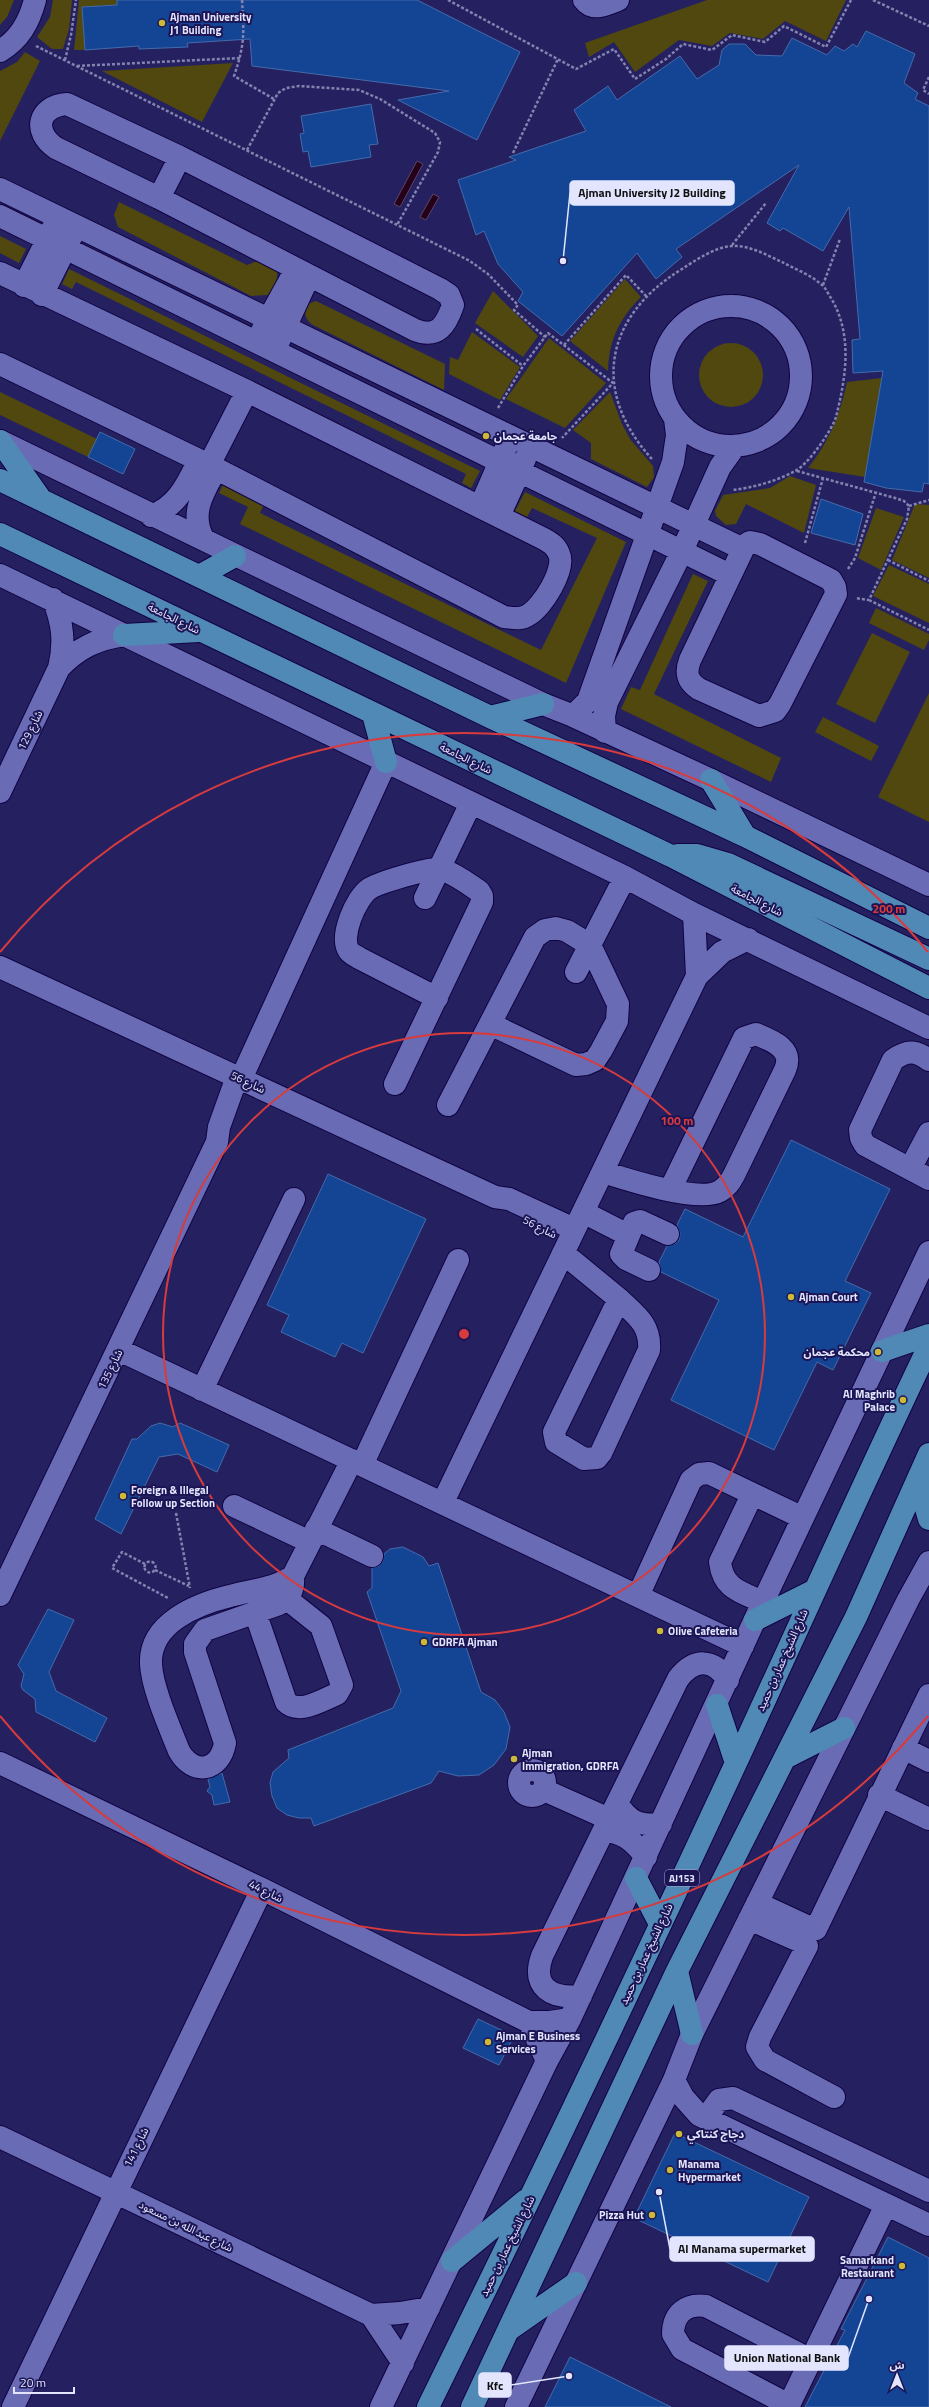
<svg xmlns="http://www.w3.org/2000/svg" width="929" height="2407" viewBox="0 0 929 2407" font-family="'Titillium Web','Noto Sans Arabic',sans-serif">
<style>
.green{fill:#50480e}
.water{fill:#25001b;stroke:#5e455f}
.building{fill:#144494;stroke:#456bab}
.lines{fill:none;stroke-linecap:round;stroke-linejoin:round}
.minor-casing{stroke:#110343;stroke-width:24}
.major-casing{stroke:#110343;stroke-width:24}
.path{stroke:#8483af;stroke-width:2.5;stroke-dasharray:3 2;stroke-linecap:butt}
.minor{stroke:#696cb4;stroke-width:22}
.major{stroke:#5189b6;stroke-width:22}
.ring{fill:none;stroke:#d73b3d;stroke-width:2}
.poi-dot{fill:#cdb938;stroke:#1c1555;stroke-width:1.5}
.labels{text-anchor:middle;stroke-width:4;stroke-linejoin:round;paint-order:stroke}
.shield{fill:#1c1555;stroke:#a7a7cb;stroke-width:1}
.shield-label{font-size:10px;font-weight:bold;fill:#e2e5fd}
.poi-label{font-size:11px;font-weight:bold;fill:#e2e5fd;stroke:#1c1555;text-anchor:start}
.street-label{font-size:11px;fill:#e2e5fd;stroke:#1c1555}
.centre{fill:#d73b3d;stroke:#1c1555;stroke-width:2}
.ring-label{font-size:12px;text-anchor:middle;font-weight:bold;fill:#d73b3d;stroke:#1c1555;stroke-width:4;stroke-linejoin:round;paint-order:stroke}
.leader{fill:none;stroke:#e2e5fd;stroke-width:1.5}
.callout-dot{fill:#e2e5fd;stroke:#1c1555;stroke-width:1.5}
.callout{fill:#e2e5fd;stroke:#e2e5fd;stroke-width:1.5}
.callout-label{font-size:12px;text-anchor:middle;font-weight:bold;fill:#111}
</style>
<rect width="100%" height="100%" fill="#252161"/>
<!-- green -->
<path class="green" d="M0 0H14L7 17 0 25Z
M53 0H72L69 29 63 49H52L37 37 50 17Z
M79 0H117V5L82 7 85 50H74Z
M707 0H846L826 41 785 21 763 39 730 33 712 46 679 40 635 72 614 42 589 57 585 43Z
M25 52 40 61 0 141V71L17 62Z
M233 63 202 122 102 71Z
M119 202 247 265 262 259 278 268 276 284 268 295 251 296 118 227 114 215Z
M0 236 26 249 19 263 0 253Z
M69 269 480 471 471 488 462 483 466 474 76 282 72 289 62 284Z
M625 279 641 297C619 319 609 340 608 371L570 341Z
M493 291 538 336 523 357 475 323Z
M316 301 445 364 444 390 311 324C305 318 303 312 308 304Z
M472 332 520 367 500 400 449 374 450 357 458 360Z
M549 338 606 383 565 428 506 399Z
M699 375a32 32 0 1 1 64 0a32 32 0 1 1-64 0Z
M882 378 865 477 808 468C829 442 840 415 847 382Z
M0 392 97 439 88 457 0 415Z
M610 392 622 424 630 439 653 466 654 477 647 487 591 459V443L573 430Z
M790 476 816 485 804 533 746 504 736 524 726 525 716 516 715 511 723 495 770 488Z
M226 479 266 500 260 513 541 650 597 538 532 508 527 517 515 511 525 492 626 542 566 683 240 524 248 507 219 493Z
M915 504 929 505V578L892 560Z
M876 508 904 517 881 570 858 558Z
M889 565 929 584V623L873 596Z
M693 574 708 581 654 694 781 758 771 782 621 709 631 687 640 690Z
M876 608 929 634V640L924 650 869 623Z
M872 633 910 652 875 723 836 704Z
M929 693V822L878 797Z
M823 717 879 746 871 761 815 732Z"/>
<!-- water -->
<path class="water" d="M417 161 423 164 400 207 394 204Z
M433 194 439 197 426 220 420 217Z"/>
<!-- building -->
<path class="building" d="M117 0H417L520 52 477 140 398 100 449 91 252 66 250 39 187 43 188 47 139 49V46L85 50 82 7 117 5Z
M866 31 915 54 904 83 918 93 915 99 929 106V484L924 483 922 492 886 488 864 482 883 371 853 373 852 340 860 339 849 207 823 251 783 228 780 231 767 223 799 165 676 249 682 257 656 279 637 253 562 336 518 301 523 292 498 264 484 231 476 235 458 180 516 160 509 157 586 131 574 110 608 86 617 100 680 56 697 79 719 65 722 50 729 44H745L756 55 782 56 792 38 827 55 835 46 844 51 853 44 857 47Z
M371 104 378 144 369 145 371 157 311 167 308 151 303 152 300 134 304 133 301 116Z
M100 432 135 449 123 474 88 457Z
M821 499 863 514 855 545 811 533Z
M791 1140 890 1189 845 1281 871 1293 833 1370 817 1362 774 1450 671 1400 719 1300 661 1272 659 1262 667 1246 675 1244 679 1240 680 1233 677 1225 685 1209 743 1237Z
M328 1174 426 1219 363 1353 342 1343 335 1357 281 1332 289 1315 267 1305Z
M160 1423 173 1427 180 1423 229 1445 217 1472 178 1454 159 1457 121 1534 95 1519 132 1439H137L151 1426Z
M403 1547 423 1557 429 1566 438 1563 481 1692 495 1700 504 1712 510 1727 506 1749 494 1765 479 1775 458 1776 439 1771 431 1783 314 1826 311 1818H299L287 1815 277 1808 272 1796 270 1783 273 1772 289 1758 288 1750 393 1708 401 1691 367 1592 372 1588V1568L379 1566 383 1561 384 1554 390 1549Z
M48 1609 74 1620 49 1672 56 1691 107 1718 95 1742 36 1712 35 1699 23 1690 21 1686 24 1674 18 1665Z
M222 1773 230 1802 214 1805 212 1795 207 1791 210 1787 208 1779Z
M478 2019 514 2036 499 2065 463 2048Z
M675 2133 809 2197 768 2282 634 2218Z
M888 2237 929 2258V2407H805L845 2330 841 2329Z
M570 2357 671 2407H545Z"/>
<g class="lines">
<!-- minor casing -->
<g class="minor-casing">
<path id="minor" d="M584 0C593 12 607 4 618 0
M0 51C20 39 29 22 35 0
M67 104 180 157 440 289 449 295 453 305C446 325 438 339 415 330L159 198 56 148C32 132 38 106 67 104Z
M0 189 743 549
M159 198 180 157
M0 216 730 575
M0 273 247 391 544 539C551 543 556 546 559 554 566 569 542 608 528 615 521 620 513 618 504 617L209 465 0 364
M24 286 54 226
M42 295 72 235
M661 376a70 70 0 1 1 140 0a70 70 0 1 1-140 0Z
M261 333 296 269
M279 341 309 276
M0 441 543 704 571 715 711 780 929 885
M209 465 247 391
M480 507 505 450
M151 516C178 506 187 484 199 460
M499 516 525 459
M204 540C189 514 203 493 216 469
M750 542 760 544 831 580 835 587 836 594 780 704 775 711 759 716 699 689C687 681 685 673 690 660L745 545Z
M0 575 625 877 694 914 929 1028
M59 668C78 648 97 639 124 635
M571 715 578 711 588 701 673 462 677 435 675 419
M605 732 604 716 607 702 682 551 720 467 735 446
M0 792 59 668C65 643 63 623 53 599
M425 898 471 803
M694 914 697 976
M0 967 495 1197 509 1199 574 1229
M576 972 625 877
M929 1060C915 1050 907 1050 893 1060L860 1130 861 1138 865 1145 929 1179
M241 1079 386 762
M395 1084 482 902V896L479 891C468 884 453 872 439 869 431 867 377 883 369 889 356 898 339 937 349 951 351 954 356 956 359 958L437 998
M448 1105 535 937 545 930 556 928 567 931 590 945 618 1004 617 1021 601 1051 595 1060 586 1064 576 1065 490 1024
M910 1169 929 1133
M603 1172C628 1180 699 1203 720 1191 727 1187 731 1181 734 1175L785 1070C794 1049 773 1041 756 1034L744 1038 670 1190
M583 1212 628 1235
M563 1253 619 1299 554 1432 556 1442 584 1459 597 1458 601 1453 649 1350C651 1325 636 1315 619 1299
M649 1270 626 1259 621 1254 634 1223 640 1221 668 1234
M119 1350 743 1646
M202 1390 294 1199
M362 1465 458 1260
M752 1495 720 1562C723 1589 741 1592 763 1602
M443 1502 697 976 722 952 748 939
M234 1506 310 1542
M316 1529 372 1556
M293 1576C294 1589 291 1597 279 1604L205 1630 195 1644V1652L225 1743C220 1772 193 1776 179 1751 170 1728 152 1688 151 1664 149 1623 197 1604 230 1596 251 1590 275 1589 293 1576Z
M293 1576 352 1460
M0 1595 217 1142 219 1127 237 1077
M638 1596 691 1480 699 1474 709 1473 803 1518
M255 1612 286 1702C299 1715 322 1700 337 1694L342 1685 321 1626 287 1599
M903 1748 929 1761
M0 1763 262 1889 529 2022H550L570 2019
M519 1783a13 13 0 1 1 26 0a13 13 0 1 1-26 0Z
M544 1790 609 1819
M879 1795 929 1819
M617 1803C629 1822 639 1826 661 1824
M604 1831C624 1832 634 1842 646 1857
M757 1903 813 1929
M749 1919 806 1944
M816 1929 929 1695
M807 1946 760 2037 757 2047 765 2060 834 2097
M581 1996C552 1999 531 1988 542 1956L678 1679C694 1658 713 1658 728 1680
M529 2022 547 2061
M674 2080 683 2097 699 2115 929 2225
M706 2118 719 2100 733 2098 929 2191
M0 2137 371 2315 400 2313 429 2308
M371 2315 403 2363
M789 2405 682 2349 673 2334C673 2314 686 2303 706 2306L811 2360
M13 2407 262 1889
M381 2407 547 2061 570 2019 763 1602 929 1252
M516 2407 674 2080 692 2034 908 1600 929 1562
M788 2407 886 2205"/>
</g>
<!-- major casing -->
<g class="major-casing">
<path id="major" d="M0 441 40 498
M0 480 490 717 745 836 929 928
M0 534 671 856 929 988
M199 576 235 556
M124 635 199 631
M373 714 386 762
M490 717 543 704
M711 780 745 836
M678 855H697L728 864 929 959
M882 1351 929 1335
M918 1479 929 1519
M755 1620 813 1591
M717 1705 736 1763
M785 1758 844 1728
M636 1878 660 1924
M677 1971 692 2034
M452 2261 526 2200
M510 2329 576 2283
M428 2407C533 2194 636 1979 736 1763 800 1624 863 1484 929 1346
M472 2407 677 1971 856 1617 929 1454"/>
</g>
<!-- path -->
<path class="path" d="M242 0C244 34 245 44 234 76L274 99
M448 0 576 69 614 49 635 79 666 59 683 44 712 50 732 35 765 42 784 26 826 47 851 0
M873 0 929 26
M36 46 470 261 488 274 518 305 514 310 545 337
M65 60 71 35 76 0
M77 66 240 58
M929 77 923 90 929 94
M247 150 278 93 286 88 299 86 359 90 380 99 435 133 440 142 438 152 397 225
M513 153 558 59
M732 245 766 203
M823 285 840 239
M476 329 523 366
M564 345 626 275 646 296
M498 408 523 366 548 333 613 383 562 438
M652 459C590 391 605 316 682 269 696 260 715 247 732 246 750 245 766 255 782 262 795 269 811 275 822 285 826 288 828 294 831 298 853 335 846 377 836 417 832 430 808 465 795 471 777 481 752 488 732 490
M797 471 895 498 904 501 909 506 907 519 869 600 855 598
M909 506 929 500
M805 543 823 478
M888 560 929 581
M848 569 855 558 876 492
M869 600 929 630
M176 1513 190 1588
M144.5 1567a5.5 5.5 0 1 1 11 0a5.5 5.5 0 1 1-11 0Z
M145 1564 122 1552 112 1568 168 1598
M155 1570 189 1586"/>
<!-- minor -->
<use href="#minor" class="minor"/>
<!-- major -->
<use href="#major" class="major"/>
</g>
<!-- distance rings -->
<g class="ring">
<circle cx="464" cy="1334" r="301"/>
<path d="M928 1716A601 601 0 0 1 0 1716M0 952A601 601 0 0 1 928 952"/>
</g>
<!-- markers -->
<g class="poi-dot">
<circle cx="162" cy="23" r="4"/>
<circle cx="486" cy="436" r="4"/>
<circle cx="791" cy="1297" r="4"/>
<circle cx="878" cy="1352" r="4"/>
<circle cx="903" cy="1400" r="4"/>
<circle cx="123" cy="1496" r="4"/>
<circle cx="660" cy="1631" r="4"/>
<circle cx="424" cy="1642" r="4"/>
<circle cx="514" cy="1759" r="4"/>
<circle cx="488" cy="2042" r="4"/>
<circle cx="679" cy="2134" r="4"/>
<circle cx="670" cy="2170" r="4"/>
<circle cx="652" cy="2215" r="4"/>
<circle cx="902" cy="2266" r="4"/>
</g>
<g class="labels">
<!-- shield labels -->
<rect class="shield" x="665" y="1870" width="34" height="16" rx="3"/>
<g class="shield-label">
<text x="682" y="1882">AJ153</text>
</g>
<!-- poi labels -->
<g class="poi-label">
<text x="170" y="21">Ajman University<tspan x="170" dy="13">J1 Building</tspan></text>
<text x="494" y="440">جامعة عجمان</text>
<text x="799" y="1301">Ajman Court</text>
<text x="870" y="1356" text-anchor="end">محكمة عجمان</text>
<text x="895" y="1398" text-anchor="end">Al Maghrib<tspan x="895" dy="13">Palace</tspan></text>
<text x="131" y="1494">Foreign &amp; Illegal<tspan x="131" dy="13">Follow up Section</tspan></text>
<text x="668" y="1635">Olive Cafeteria</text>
<text x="432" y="1646">GDRFA Ajman</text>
<text x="522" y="1757">Ajman<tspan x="522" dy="13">Immigration, GDRFA</tspan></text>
<text x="496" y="2040">Ajman E Business<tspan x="496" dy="13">Services</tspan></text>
<text x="687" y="2138">دجاج كنتاكي</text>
<text x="678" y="2168">Manama<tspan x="678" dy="13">Hypermarket</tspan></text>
<text x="644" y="2219" text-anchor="end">Pizza Hut</text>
<text x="894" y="2264" text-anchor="end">Samarkand<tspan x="894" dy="13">Restaurant</tspan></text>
</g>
<!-- street labels -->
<g class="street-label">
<text transform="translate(174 618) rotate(26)" y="4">شارع الجامعة</text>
<text transform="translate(30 730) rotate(-64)" y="4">شارع 129</text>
<text transform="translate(466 758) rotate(26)" y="4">شارع الجامعة</text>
<text transform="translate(757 900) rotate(27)" y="4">شارع الجامعة</text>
<text transform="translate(248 1082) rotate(25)" y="4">شارع 56</text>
<text transform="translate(540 1227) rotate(27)" y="4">شارع 56</text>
<text transform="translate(110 1369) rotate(-64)" y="4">شارع 135</text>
<text transform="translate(782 1660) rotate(-66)" y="4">شارع الشيخ عمار بن حميد</text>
<text transform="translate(266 1891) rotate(26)" y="4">شارع 44</text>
<text transform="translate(646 1954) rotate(-65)" y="4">شارع الشيخ عمار بن حميد</text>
<text transform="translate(136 2147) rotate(-64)" y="4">شارع 141</text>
<text transform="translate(186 2226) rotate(26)" y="4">شارع عبد الله بن مسعود</text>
<text transform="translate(507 2246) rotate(-64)" y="4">شارع الشيخ عمار بن حميد</text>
</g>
</g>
<circle cx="464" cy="1334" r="6" class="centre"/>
<g class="ring-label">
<text x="889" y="913">200 m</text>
<text x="677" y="1125">100 m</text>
</g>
<!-- callouts -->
<path class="leader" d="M563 261L570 193M659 2192L670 2249M869 2299L848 2358M569 2376L511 2385"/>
<g class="callout-dot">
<circle cx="563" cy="261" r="4"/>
<circle cx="659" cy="2192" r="4"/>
<circle cx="869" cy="2299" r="4"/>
<circle cx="569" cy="2376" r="4"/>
</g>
<g class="callout">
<rect x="570" y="181" width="164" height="24" rx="4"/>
<rect x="670" y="2237" width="144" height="24" rx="4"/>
<rect x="725" y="2346" width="123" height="24" rx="4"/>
<rect x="479" y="2373" width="32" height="24" rx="4"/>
</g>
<g class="callout-label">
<text x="652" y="197">Ajman University J2 Building</text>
<text x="742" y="2253">Al Manama supermarket</text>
<text x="787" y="2362">Union National Bank</text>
<text x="495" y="2390">Kfc</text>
</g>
<!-- north arrow -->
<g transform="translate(897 2375)" stroke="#1c1555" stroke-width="3" paint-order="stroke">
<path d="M0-3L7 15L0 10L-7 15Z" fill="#e2e5fd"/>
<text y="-6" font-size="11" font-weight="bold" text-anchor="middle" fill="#e2e5fd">ش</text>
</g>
<!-- scale -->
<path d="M14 2387v6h60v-6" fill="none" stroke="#e2e5fd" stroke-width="2"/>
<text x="20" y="2387" font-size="12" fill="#e2e5fd" stroke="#1c1555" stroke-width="3" paint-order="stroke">20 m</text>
</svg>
